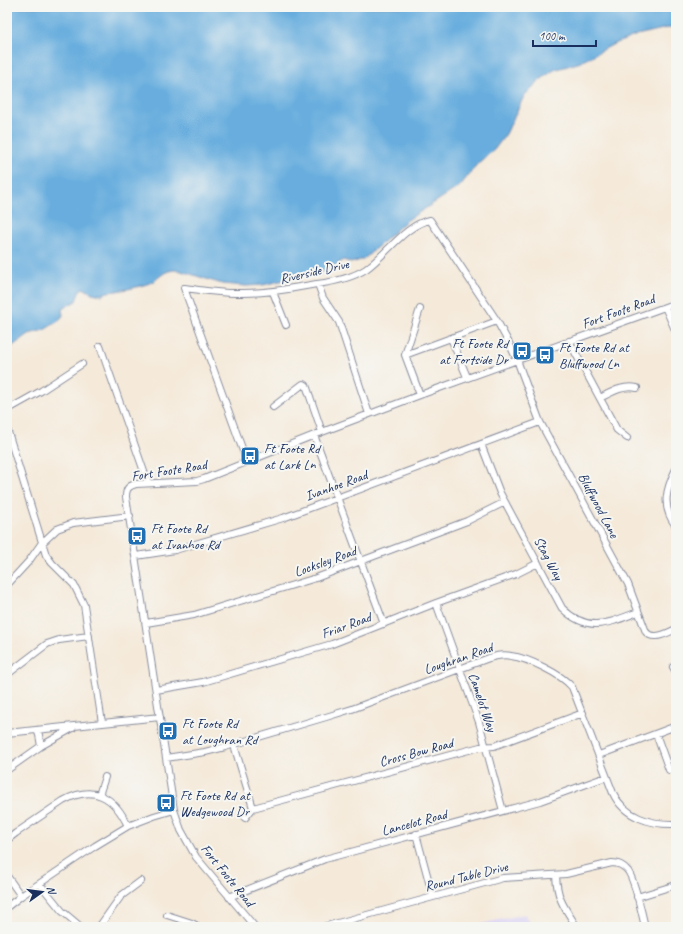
<svg xmlns="http://www.w3.org/2000/svg" width="683" height="934" viewBox="0 0 683 934" font-family="Caveat,sans-serif">
<style>
.built{fill:#ded5f5}
.water{fill:#68adde;stroke:#426e9e}
.lines{fill:none;stroke-linecap:round;stroke-linejoin:round}
.minor-casing{stroke:#888c9c;stroke-width:8}
.minor{stroke:#fff;stroke-width:6}
.labels{text-anchor:middle;stroke-width:4;stroke-linejoin:round;paint-order:stroke}
.street-label{font-size:14px;fill:#1b2f5e;stroke:#f6f6f2}
.poi-label{font-size:14px;fill:#1b2f5e;stroke:#f6f6f2;text-anchor:start}
</style>
<rect width="100%" height="100%" fill="#f6f6f2"/>
<filter id="ink" filterUnits="userSpaceOnUse"><feTurbulence type="fractalNoise" baseFrequency=".025" numOctaves="2"/><feDisplacementMap in="SourceGraphic" scale="8" xChannelSelector="R" yChannelSelector="G"/><feConvolveMatrix kernelMatrix="1 2 1 2 8 2 1 2 1" color-interpolation-filters="sRGB"/></filter>
<filter id="wash" filterUnits="userSpaceOnUse"><feTurbulence type="fractalNoise" baseFrequency=".012" numOctaves="4" result="noise"/><feDisplacementMap in="SourceGraphic" scale="16" xChannelSelector="R" yChannelSelector="G"/><feGaussianBlur stdDeviation="0.9" result="paint"/><feColorMatrix in="noise" values="0 0 0 0 0 0 0 0 0 0 0 0 0 0 0 0 0 1.4 0 .05"/><feComposite in="paint" operator="in"/></filter>
<g filter="url(#wash)">
<rect width="100%" height="100%" fill="#f5eada"/>
<!-- built -->
<path class="built" d="M525 914 533 927H467L481 924Z"/>
<!-- water -->
<path class="water" d="M7 7H676V27L663 29 637 35 612 45 581 62 554 70 540 80 524 96 506 134 494 150 478 163 460 186 406 221 364 259 351 263 344 260C328 269 314 280 296 273L289 279 263 285 246 286 222 284 178 270C162 269 160 280 147 284 135 288 120 291 107 292L102 295 92 293 83 288 80 290 76 301 62 309 63 315 60 320 44 330 29 334 7 350Z"/>
</g>
<g filter="url(#ink)">
<g class="lines">
<!-- minor casing -->
<g class="minor-casing">
<path id="minor" d="M318 284 323 298 339 322 369 414
M273 292 286 325
M665 307 676 332
M451 338 467 377
M569 341 617 430 627 438
M100 346 148 483
M405 355 497 321
M405 355 420 309
M405 355 420 395
M600 398C612 392 623 385 637 388
M273 407 303 384 306 385 322 432
M7 410 41 391 82 364
M7 429 46 555 52 563 74 585 84 605 102 723
M314 435 384 624
M481 444 500 493 562 608C588 634 609 623 638 612
M247 462 184 288C201 290 218 293 235 293 263 294 289 289 317 284 333 282 352 278 366 269 386 255 406 224 430 220L497 321 510 345 517 360 540 422 628 584 646 632C653 641 667 633 676 629
M676 469C666 489 661 507 676 526
M136 556 175 550 283 518 540 422
M7 585 29 561 41 544 57 529 73 523 130 516
M436 603 479 722 503 811
M146 623 194 615 316 578 467 521 505 502
M673 667 676 672
M9 673 47 644 59 640 89 636
M156 690 203 682 332 644 436 603 516 574 538 563
M37 730 39 735 41 746
M7 733 160 717
M656 734 669 770
M234 745 253 808
M599 755 676 726
M166 758 205 752 225 747 326 717 352 709 489 658C496 656 503 654 511 656 528 658 561 674 572 687L613 793C624 817 651 825 676 824
M7 770 41 746 73 728
M99 795 105 777
M253 808 480 747 494 746 583 713
M245 818 253 808
M416 834 433 897
M7 840 16 833 63 801C93 784 114 796 128 826
M556 875C557 899 564 907 577 927
M7 876 21 896
M40 884 62 911 81 927
M229 897 325 859 540 801 606 777
M637 897 676 885
M7 907 21 896 95 846 128 826 154 816 174 810
M167 915 192 923 199 927
M99 927 121 896 141 881
M255 927 196 857 181 830 174 810 126 497C126 489 128 486 136 484L197 481 204 479 322 432 420 395 676 303
M323 927 503 878 566 874 612 863C618 863 624 866 628 871 635 881 642 914 645 927"/>
</g>
<!-- minor -->
<use href="#minor" class="minor"/>
</g>
</g>
<!-- icons -->
<defs>
<g id="bus-square" transform="scale(1)"><rect x="-9" y="-9" width="18" height="18" rx="4" fill="#1f6fb2" stroke="#f6f6f2"/><path d="M-5-6H5V4H4V6H2V4H-2V6H-4V4H-5ZM-3.5-4V0h7V-4ZM-3.5 1.2v1.5H-2V1.2ZM2 1.2v1.5H3.5V1.2Z" fill="#fff"/></g>
</defs>
<g fill-rule="evenodd">
<use href="#bus-square" x="522" y="351"/>
<use href="#bus-square" x="545" y="355"/>
<use href="#bus-square" x="250" y="456"/>
<use href="#bus-square" x="137" y="536"/>
<use href="#bus-square" x="168" y="731"/>
<use href="#bus-square" x="166" y="803"/>
</g>
<g class="labels">
<!-- street labels -->
<g class="street-label">
<text transform="translate(314 271) rotate(-13)" y="5">Riverside Drive</text>
<text transform="translate(618 311) rotate(-20)" y="5">Fort Foote Road</text>
<text transform="translate(169 470) rotate(-9)" y="5">Fort Foote Road</text>
<text transform="translate(336 485) rotate(-20)" y="5">Ivanhoe Road</text>
<text transform="translate(599 505) rotate(62)" y="5">Bluffwood Lane</text>
<text transform="translate(549 558) rotate(62)" y="5">Stag Way</text>
<text transform="translate(325 561) rotate(-20)" y="5">Locksley Road</text>
<text transform="translate(346 625) rotate(-20)" y="5">Friar Road</text>
<text transform="translate(458 658) rotate(-19)" y="5">Loughran Road</text>
<text transform="translate(483 702) rotate(71)" y="5">Camelot Way</text>
<text transform="translate(416 752) rotate(-15)" y="5">Cross Bow Road</text>
<text transform="translate(414 822) rotate(-15)" y="5">Lancelot Road</text>
<text transform="translate(228 875) rotate(51)" y="5">Fort Foote Road</text>
<text transform="translate(466 876) rotate(-14)" y="5">Round Table Drive</text>
</g>
<!-- poi labels -->
<g class="poi-label">
<text x="508" y="348" text-anchor="end">Ft Foote Rd<tspan x="508" dy="16">at Fortside Dr</tspan></text>
<text x="559" y="352">Ft Foote Rd at<tspan x="559" dy="16">Bluffwood Ln</tspan></text>
<text x="264" y="453">Ft Foote Rd<tspan x="264" dy="16">at Lark Ln</tspan></text>
<text x="151" y="533">Ft Foote Rd<tspan x="151" dy="16">at Ivanhoe Rd</tspan></text>
<text x="182" y="728">Ft Foote Rd<tspan x="182" dy="16">at Loughran Rd</tspan></text>
<text x="180" y="800">Ft Foote Rd at<tspan x="180" dy="16">Wedgewood Dr</tspan></text>
</g>
</g>
<!-- margin -->
<rect width="683" height="934" fill="none" stroke="#f6f6f2" stroke-width="24"/>
<!-- north arrow -->
<g transform="translate(42 892) rotate(76)" stroke="#f6f6f2" stroke-width="3" paint-order="stroke">
<path d="M0-3L7 15L0 10L-7 15Z" fill="#1b2f5e"/>
<text y="-6" font-size="11" font-weight="bold" text-anchor="middle" fill="#1b2f5e">N</text>
</g>
<!-- scale -->
<path d="M533 40v6h63v-6" fill="none" stroke="#1b2f5e" stroke-width="2"/>
<text x="539" y="40" font-size="12" fill="#1b2f5e" stroke="#f6f6f2" stroke-width="3" paint-order="stroke">100 m</text>
</svg>
